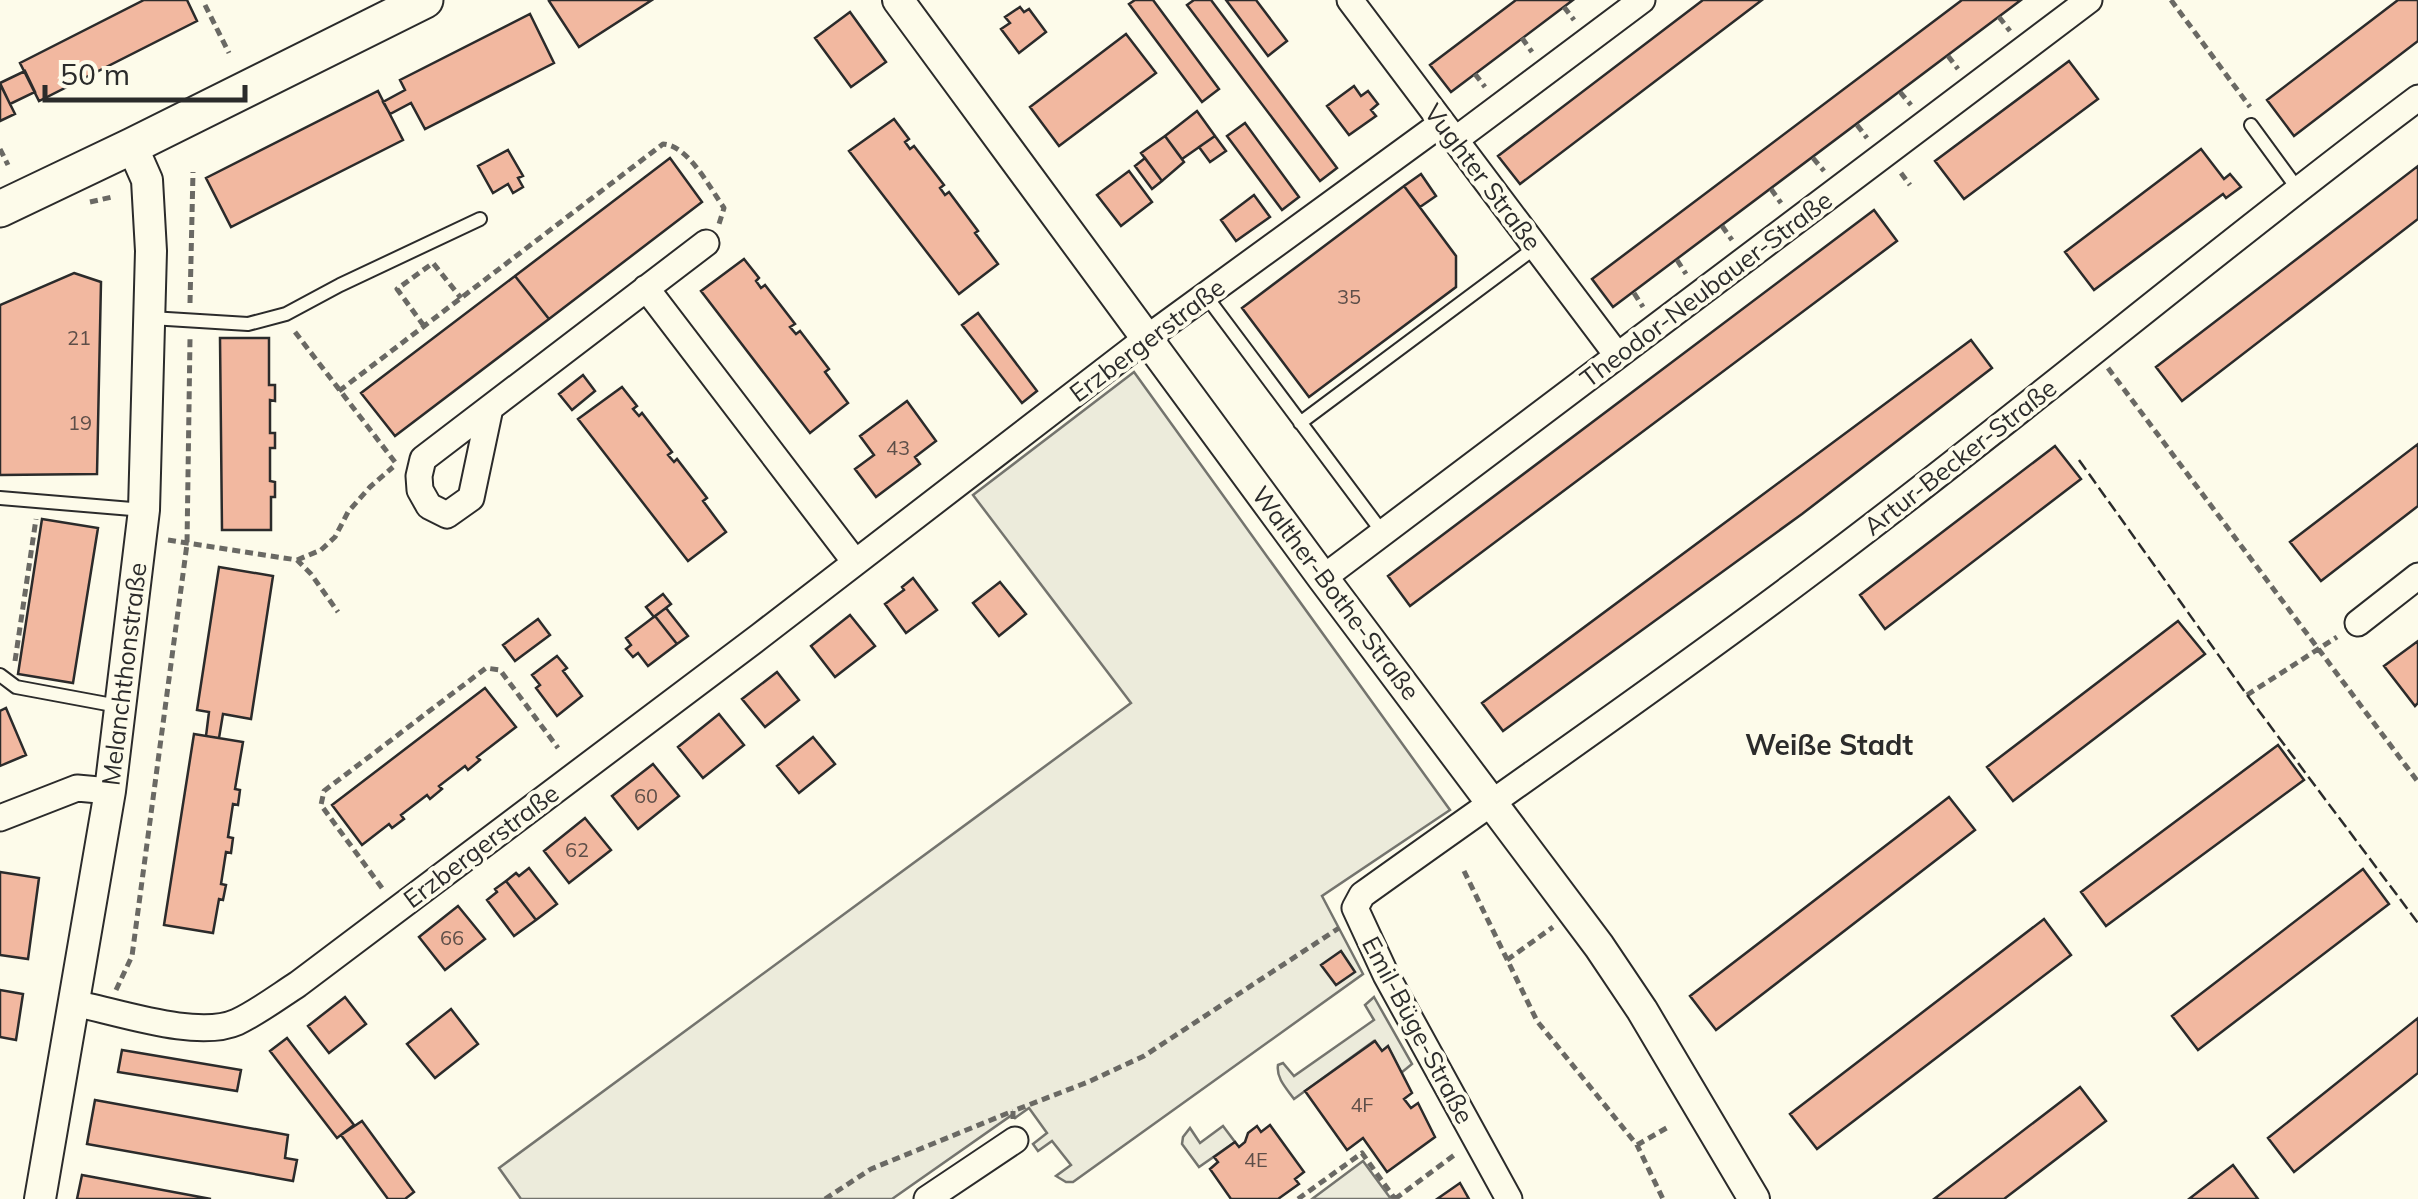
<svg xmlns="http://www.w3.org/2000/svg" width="2418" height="1199" viewBox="0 0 2418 1199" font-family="Mulish,sans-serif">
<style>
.green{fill:#ecebdb;stroke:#74746e;stroke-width:2.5}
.building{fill:#f2b8a0;stroke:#2b2b2b;stroke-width:2.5}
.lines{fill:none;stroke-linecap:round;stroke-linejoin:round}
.service-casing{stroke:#2b2b2b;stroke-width:16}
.minor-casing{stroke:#2b2b2b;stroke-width:29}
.tertiary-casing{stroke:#2b2b2b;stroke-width:34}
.secondary-casing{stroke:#2b2b2b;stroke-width:39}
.path{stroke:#6a6964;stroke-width:5;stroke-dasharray:8 5;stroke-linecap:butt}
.service{stroke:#fdfbea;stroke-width:12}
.minor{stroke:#fdfbea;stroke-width:25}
.tertiary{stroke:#fdfbea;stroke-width:30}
.secondary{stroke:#fdfbea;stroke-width:35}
.fence{stroke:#2b2b2b;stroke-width:2.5;stroke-dasharray:12 5;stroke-linecap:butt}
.labels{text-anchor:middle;stroke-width:8;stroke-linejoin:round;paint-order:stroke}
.number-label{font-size:20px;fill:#5d4e48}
.street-label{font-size:25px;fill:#2b2b2b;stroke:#fdfbea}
.neighbourhood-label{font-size:28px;font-weight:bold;fill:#2b2b2b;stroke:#fdfbea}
</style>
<rect width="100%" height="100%" fill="#fdfbea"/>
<!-- green -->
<path class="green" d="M1134 372 1450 810 1322 896 1363 974 1073 1182H1066L1056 1176 1071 1165 1052 1141 1038 1151 1033 1144 1047 1133 1029 1108 1015 1118 1012 1115 892 1199H521L499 1168 1131 703 973 495Z
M1374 997 1412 1064 1401 1073 1388 1047 1382 1051 1374 1041 1294 1099C1286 1088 1276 1078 1278 1065L1283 1063 1294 1076 1374 1020 1365 1005Z
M1223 1126 1235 1142 1199 1167 1182 1144 1183 1137 1190 1128 1200 1143Z
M1363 1161 1391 1199H1312Z"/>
<!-- building -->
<path class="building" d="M144 0H187L197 21 39 101 20 63Z
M551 0H652L579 47 549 1Z
M1135 0H1153L1219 89 1202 102 1129 4Z
M1194 0H1211L1337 168 1320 181 1187 5Z
M1226 0H1256L1287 41 1268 56Z
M1516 0H1573L1451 92 1430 65Z
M1703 0H1762L1520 184 1498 156Z
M1962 0H2021L1613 307 1592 279Z
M2398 0H2418V41L2294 136 2267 100Z
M1020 7 1024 12 1029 9 1046 32 1019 53 1001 29 1010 23 1005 17Z
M850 12 886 62 851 87 815 38Z
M530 14 554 63 425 129 411 103 390 114 383 102 405 90 400 80Z
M1126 34 1156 73 1059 146 1030 107Z
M2069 61 2098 99 1964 199 1935 161Z
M25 71 35 92 10 104 0 83Z
M0 84 15 114 0 121Z
M1354 86 1361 96 1368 91 1378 104 1371 110 1376 116 1349 135 1327 106Z
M378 91 403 140 231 227 206 178Z
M1197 111 1215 136 1182 159 1165 136Z
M894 119 909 139 905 142 910 149 914 146 944 185 940 188 945 195 949 192 978 231 975 233 998 264 959 294 849 151Z
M1245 123 1299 197 1282 210 1227 136Z
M1165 136 1184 162 1162 181 1141 153Z
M1215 136 1226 151 1210 162 1199 147Z
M2201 149 2224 179 2230 174 2241 187 2226 198 2223 194 2094 290 2065 252Z
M508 150 523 176 518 178 523 187 513 193 508 184 493 193 478 166Z
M670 158 702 202 549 319 515 276Z
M1145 158 1162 181 1152 189 1135 166Z
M2418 166V219L2182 401 2156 367Z
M1129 171 1152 202 1121 226 1097 195Z
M1421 174 1436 196 1420 207 1404 186Z
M1404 186 1456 256V287L1309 397 1242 308Z
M1254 195 1270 217 1236 241 1221 220Z
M1874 210 1897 241 1410 606 1388 576Z
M744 259 759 278 756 281 761 288 765 285 795 324 790 327 796 334 800 331 829 369 825 372 848 403 810 433 701 291Z
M74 273 101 282 97 474 0 475V305Z
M515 276 549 319 395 436 361 393Z
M978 313 1037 391 1022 403 962 325Z
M220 338H269V385H275V401L270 400V433H275V448H270V481L275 482V497H271V530H222Z
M1971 340 1992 368 1802 514 1503 731 1482 703Z
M583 375 595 391 572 410 559 394Z
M622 387 637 406 633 409 639 416 642 413 672 452 668 455 674 462 677 459 707 498 703 501 726 532 688 561 578 419Z
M907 401 936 441 915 457 920 464 876 497 855 469 874 455 860 436Z
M2418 444V506L2321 581 2290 542Z
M2055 446 2081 479 1885 629 1860 595Z
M42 519 98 528 73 683 18 674Z
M219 567 273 576 251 719 223 714 219 738 206 736 209 712 197 710Z
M913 578 937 610 906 633 885 604 904 590 902 587Z
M1000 582 1026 614 999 636 973 603Z
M663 594 671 604 654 617 646 607Z
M666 608 688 636 677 644 655 616Z
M850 615 875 646 835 677 811 646Z
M655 616 677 644 648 666 638 653 633 657 626 649 631 645 626 638Z
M538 619 550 635 515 661 503 645Z
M2178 621 2205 654 2013 801 1987 767Z
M2418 641V703L2415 706 2384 666Z
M557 656 567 668 563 671 582 696 557 716 536 688 540 685 532 675Z
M777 672 799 700 765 727 742 699Z
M485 688 516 727 477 757 480 760 468 770 465 766 439 786 442 789 430 799 427 795 401 815 404 819 392 828 389 824 362 845 332 805Z
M6 708 26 755 0 766V711Z
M719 714 744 745 703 778 678 747Z
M194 734 243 742 235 789 240 790 238 805 233 804 228 837 233 838 231 853 226 852 221 884 226 885 223 900 219 899 213 933 164 925Z
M813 737 835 764 799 793 777 766Z
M2278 745 2304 780 2106 926 2081 892Z
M653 764 679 796 638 829 612 796Z
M1949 797 1975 830 1716 1030 1690 996Z
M585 818 611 850 569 883 544 851Z
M529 868 557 904 536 920 506 881 516 873 519 876Z
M2363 869 2389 904 2198 1050 2172 1016Z
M0 872 39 878 28 959 0 955Z
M506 881 536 920 514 936 487 900 497 892 495 889Z
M458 906 485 939 445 970 419 937Z
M2044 919 2071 955 1817 1149 1790 1114Z
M1341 951 1355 972 1336 985 1321 965Z
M0 990 23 994 16 1040 0 1037Z
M345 997 366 1024 329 1053 308 1026Z
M451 1009 478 1044 435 1078 407 1044Z
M2418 1018V1073L2294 1172 2268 1138Z
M287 1038 354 1125 337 1138 270 1051Z
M1375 1041 1382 1051 1388 1046 1412 1093 1404 1099 1411 1108 1418 1103 1435 1137 1387 1172 1363 1138 1347 1150 1305 1091Z
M122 1050 241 1070 237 1091 118 1072Z
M2080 1087 2106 1121 2004 1199H1934Z
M95 1100 288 1135 285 1158 297 1160 293 1181 87 1144Z
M362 1121 414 1192 405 1199H388L341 1135Z
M1270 1125 1304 1172 1295 1179 1299 1184 1278 1199H1231L1210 1169 1218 1162 1214 1157 1235 1142 1239 1147 1245 1142 1248 1133 1257 1126 1261 1132Z
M2233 1165 2258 1199H2189L2198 1192Z
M82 1175 211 1199H77Z
M1460 1183 1469 1199H1437Z"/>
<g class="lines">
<!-- service casing -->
<g class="service-casing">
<path id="service" d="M2251 125 2297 188
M1206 296 1383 533
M151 318 248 324 286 314 340 285 480 219
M1300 423 1536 247
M0 498 144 510
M0 675 16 687 118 706"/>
</g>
<!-- minor casing -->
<g class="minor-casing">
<path id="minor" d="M1350 0 1617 355
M1455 140 1642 0
M646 288 855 562
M490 408 471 498 447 515 429 506 420 490 419 476 423 459 706 243
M1323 578 2089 0
M2358 623 2418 576
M0 818 77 788 110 791
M73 1003C116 1011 197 1040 237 1022 258 1012 278 997 298 984L760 636 1147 338 1442 123
M927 1199 1015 1140
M1509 1199 1386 975 1355 908 1362 895C1511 788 1663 684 1810 573 2016 419 2212 252 2418 98"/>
</g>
<!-- tertiary casing -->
<g class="tertiary-casing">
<path id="tertiary" d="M898 0 1323 578 1599 946 1642 1010 1754 1199
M40 1199 110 791 144 510 151 251 147 180 132 146"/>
</g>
<!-- secondary casing -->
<g class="secondary-casing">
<path id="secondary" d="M0 209 132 146 425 0"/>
</g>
<!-- path -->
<path class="path" d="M2171 0 2250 107
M205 5 229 53
M1564 7 1574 20
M1999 17 2010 31
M1522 38 1532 52
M1948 56 1958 69
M1475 74 1485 87
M1900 92 1911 105
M1857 125 1867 138
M0 149 8 165
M1813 158 1824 171
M1901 173 1910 185
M1771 189 1781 203
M90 202 112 197
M1722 226 1732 240
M1677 260 1686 274
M1634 293 1643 307
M190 303 193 172
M424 326 397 289 433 263 461 298
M295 332 398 466
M2108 368 2418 782
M339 391 663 144C688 145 710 188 724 208L719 224
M168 540 297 560 311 574 338 612
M297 560 321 550 335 537 348 512 370 487 393 467
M15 661 36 519
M2247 695 2337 637
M1464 871 1537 1021 1637 1145 1663 1199
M382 888 321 805 324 791 486 668 500 670 558 748
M1507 960 1553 927
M116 990 132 956 187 544 190 339
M1013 1119V1111L1088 1082 1144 1056 1339 928
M1637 1145 1670 1126
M825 1199 871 1169 1013 1111
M1298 1199 1362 1153 1395 1199
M1395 1199 1457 1153"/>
<!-- service -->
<use href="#service" class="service"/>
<!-- minor -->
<use href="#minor" class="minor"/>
<!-- tertiary -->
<use href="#tertiary" class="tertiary"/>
<!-- secondary -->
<use href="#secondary" class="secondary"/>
<!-- fence -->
<path class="fence" d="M2079 460 2247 695 2418 923"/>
</g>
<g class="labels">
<!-- number labels -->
<g class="number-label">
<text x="1349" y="304">35</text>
<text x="79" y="345">21</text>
<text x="80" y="430">19</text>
<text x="898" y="455">43</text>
<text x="646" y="803">60</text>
<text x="577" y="857">62</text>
<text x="452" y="945">66</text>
<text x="1362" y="1112">4F</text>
<text x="1256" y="1167">4E</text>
</g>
<!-- street labels -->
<g class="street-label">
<text transform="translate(1483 177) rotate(53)" y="9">Vughter Straße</text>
<text transform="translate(1706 289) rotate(-37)" y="9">Theodor-Neubauer-Straße</text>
<text transform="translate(1147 340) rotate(-37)" y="9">Erzbergerstraße</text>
<text transform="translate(1960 457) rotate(-38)" y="9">Artur-Becker-Straße</text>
<text transform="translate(1336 593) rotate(53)" y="9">Walther-Bothe-Straße</text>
<text transform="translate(124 674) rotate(-83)" y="9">Melanchthonstraße</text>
<text transform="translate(481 846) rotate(-37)" y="9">Erzbergerstraße</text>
<text transform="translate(1418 1030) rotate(62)" y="9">Emil-Büge-Straße</text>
</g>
<!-- neighbourhood labels -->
<g class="neighbourhood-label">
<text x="1829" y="755">Weiße Stadt</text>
</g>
</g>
<!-- scale -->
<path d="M45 85v15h200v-15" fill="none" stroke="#2b2b2b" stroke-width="5"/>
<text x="60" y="85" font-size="30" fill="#2b2b2b" stroke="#fdfbea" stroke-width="8" paint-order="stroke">50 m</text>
</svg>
